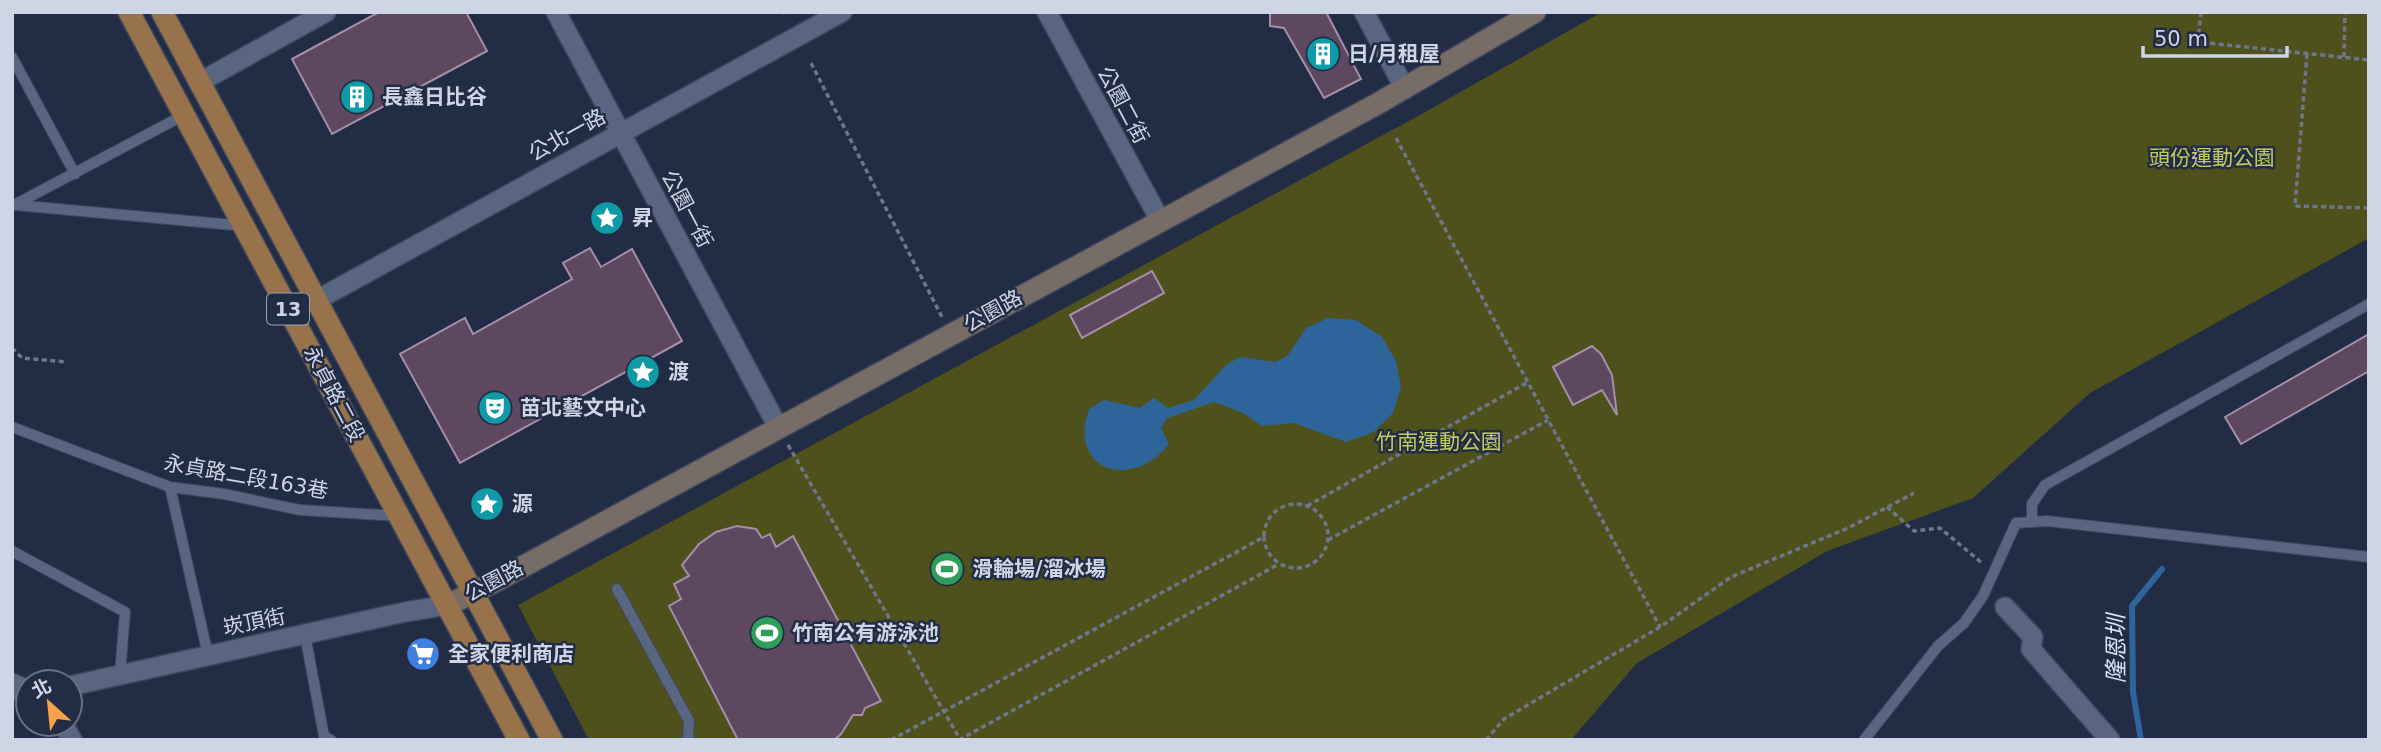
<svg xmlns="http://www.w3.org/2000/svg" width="2381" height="752" viewBox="0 0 2381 752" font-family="'DejaVu Sans','Noto Sans TC',sans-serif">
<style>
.green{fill:#4e511c}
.water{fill:#2d659a}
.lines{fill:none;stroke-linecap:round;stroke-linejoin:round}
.stream{stroke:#2d659a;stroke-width:6}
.building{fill:#5d4860;stroke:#a58ea9;stroke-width:2}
.lane-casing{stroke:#3e475c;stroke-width:12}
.street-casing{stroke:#3e475c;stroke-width:22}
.secondary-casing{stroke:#3e475c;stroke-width:24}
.primary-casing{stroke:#3e475c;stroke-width:24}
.path{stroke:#6d768b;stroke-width:3.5;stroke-dasharray:5 3.5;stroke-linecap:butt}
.lane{stroke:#586681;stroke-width:10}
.street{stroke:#586681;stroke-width:19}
.secondary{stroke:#786c66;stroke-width:21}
.primary{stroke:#98724b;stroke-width:21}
.labels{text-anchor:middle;stroke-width:5;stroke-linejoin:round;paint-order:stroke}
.shield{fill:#222d45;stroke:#9aa3b6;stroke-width:2}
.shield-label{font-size:19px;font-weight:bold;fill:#ced6e6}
.poi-label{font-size:21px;font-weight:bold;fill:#ced6e6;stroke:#222d45;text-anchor:start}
.street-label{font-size:21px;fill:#ced6e6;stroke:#222d45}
.park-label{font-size:21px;fill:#c4cb5e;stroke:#222d45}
.water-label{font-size:23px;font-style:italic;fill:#d6e5f5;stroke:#222d45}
</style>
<rect width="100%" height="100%" fill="#222d45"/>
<!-- green -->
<path class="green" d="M1602 12H2369V238L2090 393 1973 498 1827 551 1637 663 1571 740H589L518 605 1418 116Z"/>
<!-- water -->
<path class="water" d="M1328 318 1356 320 1382 337 1396 361 1401 387 1393 413 1374 432 1346 442 1294 423 1262 426 1243 413 1214 402 1167 418 1161 428 1169 444C1133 491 1067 471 1089 409L1104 400 1140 408 1154 398 1168 408 1194 400 1227 364 1241 357 1276 362 1288 355 1306 328Z"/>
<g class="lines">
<!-- stream -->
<path class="stream" d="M2141 740 2133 692 2132 606 2162 569"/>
</g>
<!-- building -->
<path class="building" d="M379 12H466L487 51 332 134 292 59Z
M1270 12H1326L1361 79 1324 98 1284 28 1270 26Z
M590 248 601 267 632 249 682 341 460 463 400 354 465 318 473 334 572 279 563 263Z
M1152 271 1164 293 1082 338 1070 315Z
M2369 334V371L2241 444 2225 417Z
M1592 346 1601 354 1612 375 1617 415 1602 390 1573 405 1553 367Z
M737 526 756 529 762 538 770 534 776 547 793 536 881 701 865 708 862 715H853L841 734 834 740H738L669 606 681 599 674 584 689 576 682 565 699 544 716 532Z"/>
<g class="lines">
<!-- lane casing -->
<g class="lane-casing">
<path id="lane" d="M12 57 75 174
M16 204 184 115
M15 205 244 226
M12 427 170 487 224 494 300 510 399 516
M170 487 208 655
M2032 522V504L2045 485 2369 304
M12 551 125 612 120 675
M617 589 689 721 688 740
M305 635 324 736 331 740
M12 678 28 685
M1864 740 1938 646 1964 623 1983 596 2016 523 2047 521 2369 557"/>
</g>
<!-- street casing -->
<g class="street-casing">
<path id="street" d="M556 12 778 427
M1047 12 1160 220
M1364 12 1405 89
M200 82 326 12
M315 301 842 12
M2005 607 2033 637 2031 649 2110 740
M70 686 405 612 448 605
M12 690 28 691
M63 724 72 740"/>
</g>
<!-- secondary casing -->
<g class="secondary-casing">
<path id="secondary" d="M448 605 500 579 1377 104 1535 12"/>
</g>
<!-- primary casing -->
<g class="primary-casing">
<path id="primary" d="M129 12 519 740
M162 12 552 740"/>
</g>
<!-- path -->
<path class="path" d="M784 12 785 14
M2201 12 2198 42 2369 60
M2307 54 2295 206 2369 208
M2344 57 2345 12
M811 63 943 319
M1396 138 1660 627
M12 348 22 358 66 362
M788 445 960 739
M1264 536a32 32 0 1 1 64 0a32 32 0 1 1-64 0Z
M1307 506 1528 382
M1887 507 1914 531 1940 528 1982 563
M1328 540 1548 420
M891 740 1264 537
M959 740 1279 564
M1486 740 1504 719 1660 627 1731 577 1848 528 1914 493"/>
<!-- lane -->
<use href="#lane" class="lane"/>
<!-- street -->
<use href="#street" class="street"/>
<!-- secondary -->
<use href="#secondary" class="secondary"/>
<!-- primary -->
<use href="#primary" class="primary"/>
</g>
<!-- icons -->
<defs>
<g id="building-disc" transform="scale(1.75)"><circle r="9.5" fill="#0f9aa8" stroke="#222d45"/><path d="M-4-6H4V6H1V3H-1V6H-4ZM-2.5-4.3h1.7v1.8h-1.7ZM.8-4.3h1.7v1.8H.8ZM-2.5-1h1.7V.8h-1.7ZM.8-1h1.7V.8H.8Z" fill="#fff"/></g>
<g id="sight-disc" transform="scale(1.75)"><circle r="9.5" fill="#0f9aa8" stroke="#222d45"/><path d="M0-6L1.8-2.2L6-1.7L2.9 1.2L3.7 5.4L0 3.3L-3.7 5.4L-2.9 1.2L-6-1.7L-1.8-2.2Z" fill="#fff"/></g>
<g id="theatre-disc" transform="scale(1.75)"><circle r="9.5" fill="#0f9aa8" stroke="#222d45"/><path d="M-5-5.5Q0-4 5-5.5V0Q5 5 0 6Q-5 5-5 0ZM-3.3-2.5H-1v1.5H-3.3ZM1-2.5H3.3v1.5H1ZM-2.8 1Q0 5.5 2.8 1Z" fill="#fff"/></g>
<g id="stadium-disc" transform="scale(1.75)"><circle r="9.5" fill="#2e9e5b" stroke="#222d45"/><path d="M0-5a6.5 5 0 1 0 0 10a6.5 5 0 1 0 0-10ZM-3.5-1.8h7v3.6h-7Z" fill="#fff"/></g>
<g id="supermarket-disc" transform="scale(1.75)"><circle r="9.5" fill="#3f7fe0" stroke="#222d45"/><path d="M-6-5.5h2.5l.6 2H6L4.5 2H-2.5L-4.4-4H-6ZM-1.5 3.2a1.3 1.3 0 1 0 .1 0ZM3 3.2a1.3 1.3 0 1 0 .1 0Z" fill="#fff"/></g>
</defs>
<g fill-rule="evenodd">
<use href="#building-disc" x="1323" y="54"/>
<use href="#building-disc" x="357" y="97"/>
<use href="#sight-disc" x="607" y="218"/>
<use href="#sight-disc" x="643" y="372"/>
<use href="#theatre-disc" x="495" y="408"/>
<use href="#sight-disc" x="487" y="504"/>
<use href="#stadium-disc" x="947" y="569"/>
<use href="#stadium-disc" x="767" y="633"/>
<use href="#supermarket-disc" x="423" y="654"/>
</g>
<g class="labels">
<!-- shield labels -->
<rect class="shield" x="267" y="293.5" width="42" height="31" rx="5"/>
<g class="shield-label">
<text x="288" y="316">13</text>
</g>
<!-- poi labels -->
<g class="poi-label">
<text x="1348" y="61">日/月租屋</text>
<text x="382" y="104">長鑫日比谷</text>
<text x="632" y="225">昇</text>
<text x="668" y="379">渡</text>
<text x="520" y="415">苗北藝文中心</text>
<text x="512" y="511">源</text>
<text x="972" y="576">滑輪場/溜冰場</text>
<text x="792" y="640">竹南公有游泳池</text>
<text x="448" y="661">全家便利商店</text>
</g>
<!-- street labels -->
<g class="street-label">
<text transform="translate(1123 105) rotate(62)" y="7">公園二街</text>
<text transform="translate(567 135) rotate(-29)" y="7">公北一路</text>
<text transform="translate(687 209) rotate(62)" y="7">公園一街</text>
<text transform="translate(993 311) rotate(-29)" y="7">公園路</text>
<text transform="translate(334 394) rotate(62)" y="7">永貞路二段</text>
<text transform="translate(246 477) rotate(10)" y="7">永貞路二段163巷</text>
<text transform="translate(494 581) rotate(-28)" y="7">公園路</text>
<text transform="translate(254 622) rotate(-11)" y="7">崁頂街</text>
</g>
<!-- park labels -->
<g class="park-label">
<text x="2212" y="165">頭份運動公園</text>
<text x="1439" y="449">竹南運動公園</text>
</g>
<!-- water labels -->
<g class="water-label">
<text transform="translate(2116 649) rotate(-90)" y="8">隆恩圳</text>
</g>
</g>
<!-- border -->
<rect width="2381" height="752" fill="none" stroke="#ced6e6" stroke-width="28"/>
<!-- north arrow -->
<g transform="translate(49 703) rotate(333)"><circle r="33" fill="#222d45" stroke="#677185" stroke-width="2"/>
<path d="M0-5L12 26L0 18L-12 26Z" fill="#f7a149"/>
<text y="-10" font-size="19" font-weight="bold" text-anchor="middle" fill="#ced6e6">北</text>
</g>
<!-- scale -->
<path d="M2143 46v10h144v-10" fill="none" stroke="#ced6e6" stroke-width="3.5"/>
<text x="2154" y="46" font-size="21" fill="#ced6e6" stroke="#222d45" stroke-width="5" paint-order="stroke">50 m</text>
</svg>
